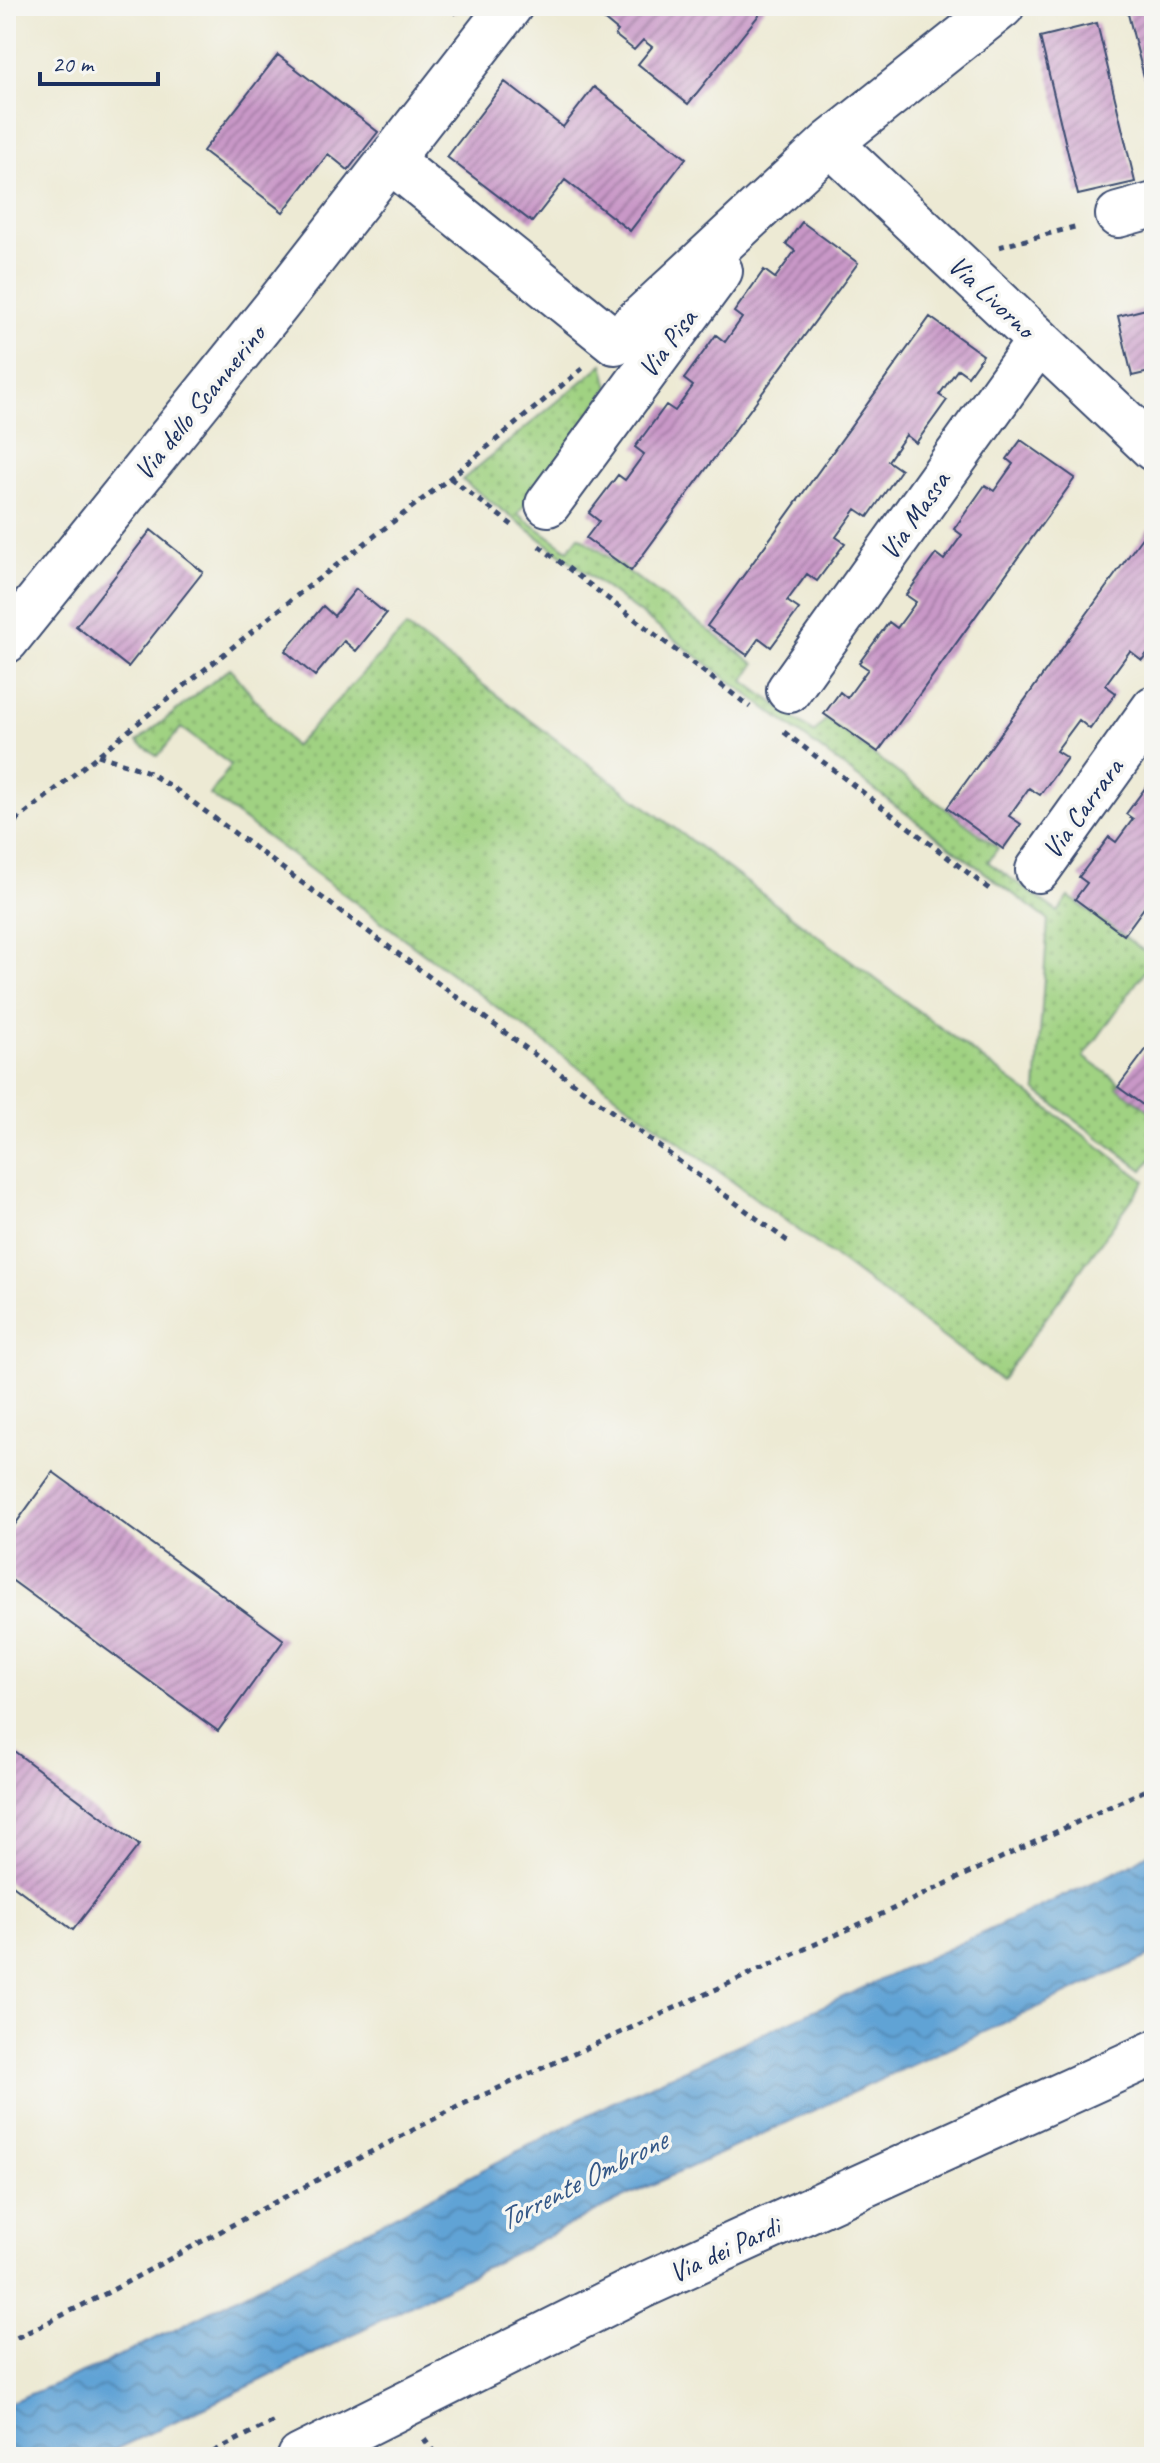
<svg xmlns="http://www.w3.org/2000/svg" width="1160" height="2463" viewBox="0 0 1160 2463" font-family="Caveat,sans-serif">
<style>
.grass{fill:url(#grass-dots);stroke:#5e8070;stroke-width:2}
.water{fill:url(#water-waves);stroke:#3e699a;stroke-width:2}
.building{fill:url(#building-hatch)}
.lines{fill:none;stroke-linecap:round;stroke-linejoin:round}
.minor-casing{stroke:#3a4b70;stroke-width:48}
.path{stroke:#3a4b70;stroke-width:5;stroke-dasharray:6 6;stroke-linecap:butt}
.minor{stroke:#fff;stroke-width:44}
.labels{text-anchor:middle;stroke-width:7;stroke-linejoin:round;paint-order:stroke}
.street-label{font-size:28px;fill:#1b2f5e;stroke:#f6f6f2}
.water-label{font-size:30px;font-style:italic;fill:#345888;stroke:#f6f6f2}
</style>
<defs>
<pattern id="grass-dots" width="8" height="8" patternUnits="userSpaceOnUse" patternTransform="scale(2)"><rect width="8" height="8" fill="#a0d282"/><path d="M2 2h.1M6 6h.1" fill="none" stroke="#82ab6e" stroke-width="1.8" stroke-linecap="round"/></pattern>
<pattern id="water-waves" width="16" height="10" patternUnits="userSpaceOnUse" patternTransform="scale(2)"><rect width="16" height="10" fill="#61a3d5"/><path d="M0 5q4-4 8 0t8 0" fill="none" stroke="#4f85b0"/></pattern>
<pattern id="building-hatch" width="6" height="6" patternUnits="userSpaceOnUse" patternTransform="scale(2)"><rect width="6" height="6" fill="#c998c7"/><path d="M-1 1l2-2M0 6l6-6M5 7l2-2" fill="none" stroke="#a27ca5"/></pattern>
</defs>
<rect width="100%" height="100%" fill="#f6f6f2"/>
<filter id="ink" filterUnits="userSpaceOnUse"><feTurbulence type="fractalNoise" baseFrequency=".0125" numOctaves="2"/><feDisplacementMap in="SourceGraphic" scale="16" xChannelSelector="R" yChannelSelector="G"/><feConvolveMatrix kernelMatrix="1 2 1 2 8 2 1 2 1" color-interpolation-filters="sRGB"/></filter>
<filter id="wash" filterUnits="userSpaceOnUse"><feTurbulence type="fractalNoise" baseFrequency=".006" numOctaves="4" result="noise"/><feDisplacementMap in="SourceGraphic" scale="32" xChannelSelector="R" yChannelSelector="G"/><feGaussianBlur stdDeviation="1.8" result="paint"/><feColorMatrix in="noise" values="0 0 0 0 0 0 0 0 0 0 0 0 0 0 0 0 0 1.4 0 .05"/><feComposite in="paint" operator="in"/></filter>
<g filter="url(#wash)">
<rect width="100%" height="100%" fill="#edead4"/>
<!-- grass -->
<path class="grass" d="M603 364 609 387 518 514 568 550 579 536 755 664 744 681 814 733 826 719 998 848 988 862 1058 912 1069 897 1154 958 1084 1057 1120 1083 1117 1087 1154 1114V1155L1143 1170 1036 1091 1048 920 462 480Z
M406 627 1145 1181 1001 1380 210 795 231 765 181 728 158 756 137 742 230 668 294 747Z"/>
<!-- water -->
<path class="water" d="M1154 1850V1954L623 2198 262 2380 99 2457H6V2404L104 2364 203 2315 611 2103 1129 1866Z"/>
<g id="blocks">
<!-- building -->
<path class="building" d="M445 6H461L455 14Z
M608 6H766L688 104 638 64 652 47 643 40 634 50 615 35 618 31 600 16Z
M1143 6H1154L1153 112 1127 10Z
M1097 23 1135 182 1078 195 1040 37Z
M278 55 378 132 348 170 328 154 283 212 203 151Z
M505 82 563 127 594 87 686 158 630 231 565 180 532 222 447 157Z
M802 222 858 263 631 571 586 538 599 521 589 513 618 475 625 480 644 454 635 447 666 405 675 411 693 386 684 379 716 335 725 342 742 318 734 312 764 270 775 278 795 251 786 244Z
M1154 307V371L1132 376 1118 316Z
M930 317 983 355 968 376 958 369 939 395 947 400 916 443 906 435 888 461 901 470 868 517 856 509 836 537 845 543 817 581 807 574 787 601 799 609 771 647 759 638 747 655 707 626Z
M1021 440 1075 478 878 752 824 714 840 692 847 698 868 669 859 663 889 622 897 628 916 602 906 595 936 554 944 560 962 535 954 529 985 485 994 491 1013 464 1007 459Z
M1148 529 1154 533V644L1142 660 1130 651 1105 685 1116 693 1090 729 1079 720 1056 751 1067 758 1040 795 1029 788 1009 816 1021 824 1003 849 947 808Z
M151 530 203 572 128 667 76 626Z
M356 589 386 614 356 651 344 641 315 676 285 651 323 606 334 616Z
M1154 776V894L1124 935 1075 899 1087 883 1079 877 1109 837 1116 842 1133 819 1126 814Z
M1154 1039V1113L1118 1087Z
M53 1472 284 1640 218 1731 6 1576V1537Z
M6 1745 139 1845 73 1930 6 1880Z"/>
</g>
</g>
<g filter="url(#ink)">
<use href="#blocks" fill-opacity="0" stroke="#3a4b70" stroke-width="2"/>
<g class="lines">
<!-- minor casing -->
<g class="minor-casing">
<path id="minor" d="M830 143 1154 449
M391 161 615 342 830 143 1002 6
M1118 215 1154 205
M548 504 720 271
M6 641 277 305 510 6
M789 690 1039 341
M1038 870 1154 708
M300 2457 640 2287 1154 2053"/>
</g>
<!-- path -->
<path class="path" d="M999 247 1078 226
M450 478 512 525
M539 546 750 707
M784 732 993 892
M98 755 146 771 175 789 790 1243
M6 829 295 597 450 478 583 368
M6 2343 105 2294 258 2211 459 2106 884 1913 1154 1786
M424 2439 438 2457
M203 2457 276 2420"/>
<!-- minor -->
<use href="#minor" class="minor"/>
</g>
</g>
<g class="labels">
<!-- street labels -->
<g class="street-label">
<text transform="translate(992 296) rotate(43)" y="10">Via Livorno</text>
<text transform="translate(667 343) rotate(-53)" y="10">Via Pisa</text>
<text transform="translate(199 402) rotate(-51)" y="10">Via dello Scannerino</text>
<text transform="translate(914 515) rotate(-55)" y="10">Via Massa</text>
<text transform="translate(1082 808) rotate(-54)" y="10">Via Carrara</text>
<text transform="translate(724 2249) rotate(-25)" y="10">Via dei Pardi</text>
</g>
<!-- water labels -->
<g class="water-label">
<text transform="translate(582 2180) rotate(-27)" y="10">Torrente Ombrone</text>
</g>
</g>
<!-- margin -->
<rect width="1160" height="2463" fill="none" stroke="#f6f6f2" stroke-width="32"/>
<!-- scale -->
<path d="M40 72v12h118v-12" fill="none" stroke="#1b2f5e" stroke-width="4"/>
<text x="52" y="72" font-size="24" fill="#1b2f5e" stroke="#f6f6f2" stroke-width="6" paint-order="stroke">20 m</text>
</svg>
